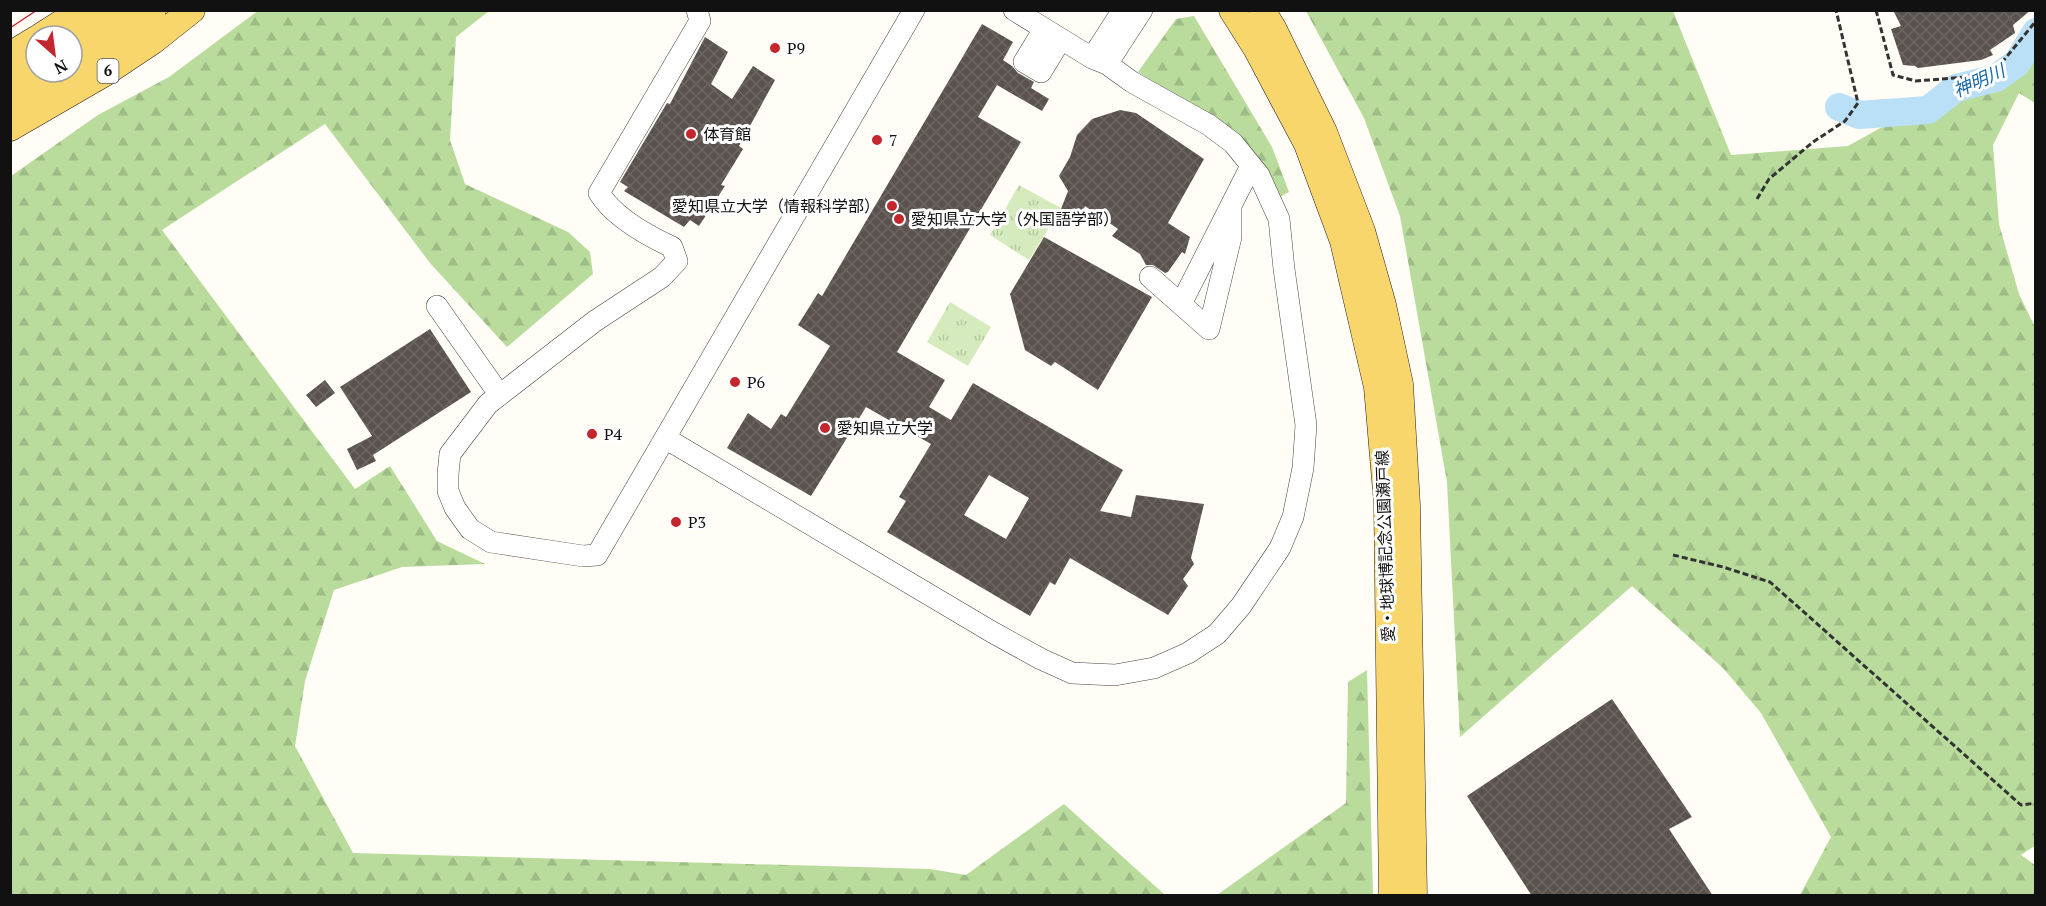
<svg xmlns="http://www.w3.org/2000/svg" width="2046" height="906" viewBox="0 0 2046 906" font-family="'PT Serif','Noto Sans JP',serif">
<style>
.grass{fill:url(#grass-tufts)}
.forest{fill:url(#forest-firs)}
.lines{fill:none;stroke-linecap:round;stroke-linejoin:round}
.river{stroke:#b9e0f7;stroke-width:28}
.building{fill:url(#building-cross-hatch);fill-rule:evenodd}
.minor-casing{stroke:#444;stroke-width:22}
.major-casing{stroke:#222;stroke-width:27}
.path{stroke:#333;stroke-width:3;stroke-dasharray:6 3;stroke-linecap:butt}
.minor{stroke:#fff;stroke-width:21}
.major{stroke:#f9d66b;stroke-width:26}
.tram{stroke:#c4262e;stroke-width:1.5}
.poi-dot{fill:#c4262e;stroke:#fff;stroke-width:2}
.labels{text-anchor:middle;stroke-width:6;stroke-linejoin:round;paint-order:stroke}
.shield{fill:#fff;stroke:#585858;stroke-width:1.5}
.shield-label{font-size:15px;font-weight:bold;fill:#111}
.poi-label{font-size:16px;fill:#111;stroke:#fff;text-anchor:start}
.street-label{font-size:16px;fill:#111;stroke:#fff}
.water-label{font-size:18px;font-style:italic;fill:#1768a6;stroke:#fff}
</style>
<defs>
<pattern id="grass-tufts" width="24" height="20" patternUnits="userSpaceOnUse" patternTransform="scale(1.5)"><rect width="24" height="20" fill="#d5ebbd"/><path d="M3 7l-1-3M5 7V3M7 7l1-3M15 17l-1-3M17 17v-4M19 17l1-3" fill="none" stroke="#b6c8a1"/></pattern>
<pattern id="forest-firs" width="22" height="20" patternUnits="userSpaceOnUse" patternTransform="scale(1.5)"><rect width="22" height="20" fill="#b9dc9c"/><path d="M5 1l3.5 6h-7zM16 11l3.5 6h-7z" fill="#9ebc85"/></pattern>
<pattern id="building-cross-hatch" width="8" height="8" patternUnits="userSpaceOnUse" patternTransform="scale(1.5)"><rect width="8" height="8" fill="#5a524d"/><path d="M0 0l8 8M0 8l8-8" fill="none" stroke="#6d6662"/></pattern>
</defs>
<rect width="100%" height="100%" fill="#fffdf5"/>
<!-- grass -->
<path class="grass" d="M1019 185 1061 208 1029 260 990 235Z
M950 302 991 327 968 366 927 342Z"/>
<!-- forest -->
<path class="forest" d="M259 10 489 11 456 37 450 140 465 184 568 232 590 252 593 274 507 347 430 263 325 124 162 230 355 489 390 466 437 541 485 564 402 567 334 590 305 681 295 746 353 853 930 869 966 875 1064 804 1165 895H11V176L98 115 169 77Z
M1306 11H1673L1731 155 1848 146 2035 42V103L2019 93 1993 145 1999 224 2019 294 2035 327 2036 845 2021 855 2035 865V895H1800L1831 837 1761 713 1723 668 1632 586 1460 737 1447 482 1400 216 1364 118Z
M1194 16 1272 147 1289 192 1280 197 1236 135 1138 72 1176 19Z
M1367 670 1373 895H1217L1346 803 1348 682Z"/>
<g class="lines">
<!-- river -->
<path class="river" d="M1839 107 1859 115 1928 110 1956 88 1996 78 2017 63 2036 32"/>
</g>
<!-- building -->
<path class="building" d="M1893 10H2031L2013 25 2015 33 1990 50 1993 55 1981 60 1918 68 1915 66 1903 65 1891 29 1901 26Z
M982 24 1013 42 1003 60 1012 66 1018 73 1034 82 1031 88 1049 99 1042 111 997 85 978 117 1021 142 897 352 945 380 929 407 951 420 973 383 1123 470 1100 511 1131 517 1136 495 1204 504 1191 558 1194 564 1183 579 1188 586 1168 615 1070 558 1055 585 1050 582 1030 616 887 532 906 501 899 497 931 444 866 407 811 496 727 448 748 413 771 429 781 414 786 417 830 346 798 325 818 293 822 296ZM989 475 1029 498 1006 539 964 515Z
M705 37 728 52 711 84 732 99 753 66 775 80 739 146 743 149 721 185 725 186 699 226 690 220 684 227 624 191 628 187 620 182 667 103 670 104Z
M1120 110 1136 113 1204 159 1168 223 1190 237 1185 254 1182 252 1168 272 1165 273 1153 265H1146L1140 254 1112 236 1118 229 1085 206 1079 220 1061 209 1068 191 1059 176 1070 157 1077 135 1092 119Z
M1044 237 1152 297 1098 390 1055 362 1051 366 1025 350 1010 294Z
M430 329 471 392 373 455 376 461 357 470 347 449 372 436 340 387Z
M325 380 335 393 316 407 306 395Z
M1612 699 1692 817 1669 829 1713 896H1532L1467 796Z"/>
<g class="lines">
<!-- minor casing -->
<g class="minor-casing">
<path id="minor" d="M697 10 700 21 599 193C614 217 646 235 672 247L677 261 662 277 595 321 488 404 450 454 448 474V491L455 508 470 529 491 542 583 556 597 555 914 10
M1044 29 1024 62 1041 72 1061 39
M1092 58 1123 10
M1107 64 1142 10
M1150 277 1209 329 1231 237V208
M1181 304 1251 166
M437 306 499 394
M665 438 992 632 1041 659 1072 673 1115 675 1154 668 1188 653 1217 634 1241 606 1280 548 1293 517 1303 468 1306 425 1284 269 1279 219 1259 175 1233 143 1209 125 1132 82 1107 64 1092 58 1014 10"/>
</g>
<!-- major casing -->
<g class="major-casing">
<path id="major" d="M1232 10 1256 48 1307 144 1343 241 1377 387 1387 503 1392 896
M1262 10 1273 28 1324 132 1362 231 1383 305 1400 384 1407 505 1414 896
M41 36 82 10
M72 43 117 10
M10 55 36 39
M72 67 153 10
M10 80 36 66
M10 103 64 72
M10 128 105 73 153 41 192 10"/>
</g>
<!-- path -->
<path class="path" d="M1876 10 1893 75 1916 81 1966 77 1999 66 2036 21
M1757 199 1769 179 1813 142 1845 121 1858 103 1836 10
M1673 555 1723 567 1770 582 2021 805 2036 803"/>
<!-- minor -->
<use href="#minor" class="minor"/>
<!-- major -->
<use href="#major" class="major"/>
<!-- tram -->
<path class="tram" d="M10 28 37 10"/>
</g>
<!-- markers -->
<g class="poi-dot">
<circle cx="775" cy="48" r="6"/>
<circle cx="691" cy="134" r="6"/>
<circle cx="877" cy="140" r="6"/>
<circle cx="892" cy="206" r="6"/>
<circle cx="899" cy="219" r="6"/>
<circle cx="735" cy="382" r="6"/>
<circle cx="825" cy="428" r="6"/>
<circle cx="592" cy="434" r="6"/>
<circle cx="676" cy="522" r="6"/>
</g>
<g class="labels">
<!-- shield labels -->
<rect class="shield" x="97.5" y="59" width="21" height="24" rx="4.5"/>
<g class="shield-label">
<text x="108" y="76">6</text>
</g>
<!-- poi labels -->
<g class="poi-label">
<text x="787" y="54">P9</text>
<text x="703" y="140">体育館</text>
<text x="889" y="146">7</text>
<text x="880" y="212" text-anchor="end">愛知県立大学（情報科学部）</text>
<text x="911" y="225">愛知県立大学（外国語学部）</text>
<text x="747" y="388">P6</text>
<text x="837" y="434">愛知県立大学</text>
<text x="604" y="440">P4</text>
<text x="688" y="528">P3</text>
</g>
<!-- street labels -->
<g class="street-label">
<text transform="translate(1385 546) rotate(-92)" y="6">愛・地球博記念公園瀬戸線</text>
</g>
<!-- water labels -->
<g class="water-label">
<text transform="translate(1979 81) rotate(-24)" y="6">神明川</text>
</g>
</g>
<!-- border -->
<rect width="2046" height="906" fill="none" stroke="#111111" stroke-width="24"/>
<!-- north arrow -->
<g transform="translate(54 54) rotate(152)"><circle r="28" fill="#ffffff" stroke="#a0a0a0" stroke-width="1.5"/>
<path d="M0-4.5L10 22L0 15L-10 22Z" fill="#c4262e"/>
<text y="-9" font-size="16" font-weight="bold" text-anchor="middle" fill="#111111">N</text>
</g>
</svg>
